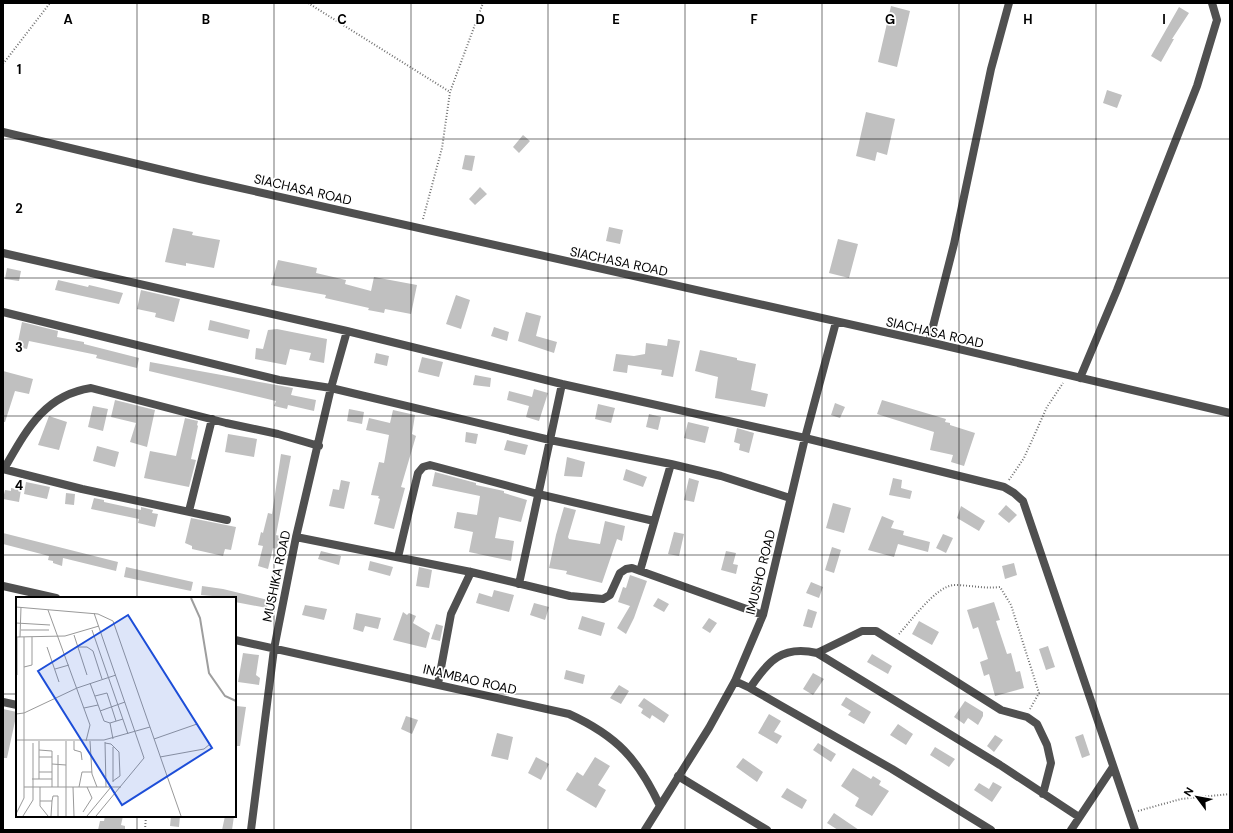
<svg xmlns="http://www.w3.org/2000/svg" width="1233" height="833" viewBox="0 0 1233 833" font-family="'DM Sans',sans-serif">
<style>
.building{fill:#c0c0c0}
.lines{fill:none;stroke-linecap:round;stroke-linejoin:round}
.path{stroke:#727272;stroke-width:2;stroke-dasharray:1 2;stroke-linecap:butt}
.minor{stroke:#505050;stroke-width:8}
.grid{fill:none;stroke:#000;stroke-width:1;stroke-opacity:0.55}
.labels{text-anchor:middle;stroke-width:3.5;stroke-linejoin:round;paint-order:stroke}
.street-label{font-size:13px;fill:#000;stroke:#fff}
.inset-river{fill:none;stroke:#9e9e9e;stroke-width:2}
.inset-road{fill:none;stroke:#999;stroke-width:1}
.view{fill:#1d4ed8;fill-opacity:0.15;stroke:#1d4ed8;stroke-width:2}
.inset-edge{fill:none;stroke:#000;stroke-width:2}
.grid-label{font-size:13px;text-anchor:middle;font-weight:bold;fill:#000;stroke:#fff;stroke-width:3.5;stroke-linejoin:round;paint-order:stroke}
</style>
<rect width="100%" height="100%" fill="#fff"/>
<!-- building -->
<path class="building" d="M891 6 910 11 897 67 878 62Z
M1179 7 1189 13 1172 39H1174L1161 62 1151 56Z
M1107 90 1122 95 1117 108 1103 103Z
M866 112 895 119 887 155 877 152 875 161 856 156Z
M523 135 530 141 519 153 513 147Z
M465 155 475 156 472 171 462 169Z
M480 187 487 194 475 205 469 199Z
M609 227 623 230 620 244 606 241Z
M173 228 193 232 192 235 220 240 214 268 186 263V266L165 262Z
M838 239 858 244 849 278 829 273Z
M278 260 317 268 316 273 346 280 345 284 371 291 374 277 417 285 411 314 385 309 384 313 368 310 369 308 325 298 326 295 271 285Z
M7 268 21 271 19 281 5 279Z
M58 280 88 287 89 285 123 293 119 304 55 290Z
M141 290 180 299 174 322 155 317 156 313 137 309Z
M456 295 470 300 461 329 446 324Z
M526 312 541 316 536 336 557 342 554 353 518 341Z
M210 320 250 330 248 339 208 330Z
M22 322 58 331 57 337 84 342V344L139 358 137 368 96 358 97 355 29 341 27 349 17 347Z
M494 327 509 332 507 341 491 336Z
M277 329 327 339 324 363 309 360 311 353 290 349 286 365 255 359 256 348 263 349 268 330Z
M668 339 680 341 673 377 661 375 662 370 628 365 627 373 613 371 616 354 634 356 645 354 646 343 667 346Z
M700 350 737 358V360L756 364 751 390 768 394 765 407 715 398 718 377 695 371Z
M376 353 389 356 387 366 374 363Z
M422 357 443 362 439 377 418 372Z
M150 362 293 388 291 395 316 400 314 411 288 405 287 409 274 406 276 401 149 371Z
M3 371 33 379 29 394 15 391 5 422H3Z
M475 375 491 378 490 387 473 385Z
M534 389 548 393 539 421 526 417 529 406 507 400 509 391 532 397Z
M115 400 155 410 147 447 130 442 136 423 111 417Z
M882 400 946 419 945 422 950 423V425L975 433 964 466 951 462 953 455 930 450 934 432 877 414Z
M835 403 845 407 840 418 831 415Z
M598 404 615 408 611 423 595 419Z
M93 406 108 409 103 431 88 427Z
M349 409 364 412 362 424 347 421Z
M393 410 415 415 412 434 416 436 401 487 405 488 394 529 374 524 380 499 378 498 379 496 371 495 379 462 384 463 389 435 366 430 369 418 390 423Z
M649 414 661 417 658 430 646 427Z
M49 416 67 422 59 450 38 445Z
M185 418 198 421 197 425 198 426 191 459 196 460 189 487 144 478 150 451 176 456Z
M688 422 709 427 705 443 684 438Z
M737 428 754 433 749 453 739 450 740 444 734 442Z
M466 432 478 434 476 444 465 442Z
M228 434 257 439 254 457 225 452Z
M507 440 528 445 525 455 504 450Z
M97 446 119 452 115 467 93 461Z
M281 454 291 456 276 535 280 536 277 549 273 548 268 569 258 566 263 546 258 545 261 532 263 533 268 513 272 514Z
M567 457 585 462 582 477 564 476Z
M626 469 647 477 643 487 623 480Z
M435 472 476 483V485L504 491V493L527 500 521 522 499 517 495 538 514 541 511 561 469 552 473 532 454 528 457 512 477 515 480 496 432 486Z
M689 478 699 481 694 502 684 500Z
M893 478 902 480 901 488 912 491 910 499 889 495Z
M341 480 350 482 344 509 329 506 333 489 339 490Z
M26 482 50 487 47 499 24 494Z
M11 488 21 490 19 502 3 499 5 490 11 491Z
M66 493 75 494 74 505 65 504Z
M94 498 104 500V502L141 510V507L153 510 152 513 158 514 155 527 138 523 139 519 91 509Z
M833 503 851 508 844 533 826 528Z
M1006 505 1017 515 1009 523 998 514Z
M961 506 985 521 979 531 957 518Z
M564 507 576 510 568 537 569 539 600 544 605 521 625 526 622 541 617 539 602 583 566 574 567 571 549 568 556 535Z
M882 516 894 521 891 528 904 531 903 535 930 542 928 552 898 544 894 557 868 550Z
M191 518 236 527 231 550 225 549 223 556 192 549V546L185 543Z
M674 532 684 534 679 556 668 554Z
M3 533 118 562 116 571 63 558 62 566 53 563V561L48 560 49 556 3 544Z
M943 534 953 538 946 553 936 548Z
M832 547 841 550 834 573 825 570Z
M321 551 341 556 339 565 318 559Z
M726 551 736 553 733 564 738 565 736 574 721 570Z
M370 561 393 567 390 576 368 570Z
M1014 563 1017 575 1005 579 1002 566Z
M126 567 193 582 191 591 124 577Z
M419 567 432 570 429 588 416 586Z
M630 575 647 581 634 618 626 634 617 628 630 606 618 602 623 587 626 588Z
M811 582 823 587 819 598 806 593Z
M202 586 223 589 268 600 267 608 235 602V598L201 595Z
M494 590 514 595 509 612 476 603 479 593 492 597Z
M658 598 669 604 664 612 653 606Z
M994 602 1000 620 996 621 1007 654 1011 653 1016 672 1020 671 1024 688 995 696 989 674 984 676 980 662 988 659 978 627 973 629 967 610Z
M534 603 549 607 545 620 530 615Z
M305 605 327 609 324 620 302 615Z
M808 609 817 612 812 628 803 626Z
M403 612 407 615 409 613 416 616 413 623 430 633 426 648 393 640Z
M356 613 381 618 378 629 365 626 363 632 353 629Z
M582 616 605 623 601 636 578 629Z
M709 618 717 623 710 633 702 628Z
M919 621 939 632 932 645 912 634Z
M436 624 443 626 440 641 431 639Z
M1048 646 1055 667 1046 670 1039 649Z
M243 653 259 655 256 675 260 678 259 685 238 682Z
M872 654 892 666 888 674 867 662Z
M566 670 585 675 583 684 564 679Z
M813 673 824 679 813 695 803 689Z
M619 685 629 691 621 704 610 698Z
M846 697 871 712 864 724 848 715 851 711 841 705Z
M644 698 669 715 664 723 652 715 650 719 641 713 643 709 638 706Z
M965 701 983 712V716L978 725 968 718 964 724 954 717Z
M236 706 246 707 240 746H235Z
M3 709 17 712 7 758H3Z
M769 714 781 721 774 732 782 736 777 744 758 733Z
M406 716 418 720 412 734 401 729Z
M898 724 913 734 906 745 890 735Z
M497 733 513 737 508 760 491 756Z
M1083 734 1090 755 1082 758 1075 737Z
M995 735 1003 740 994 752 987 746Z
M818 743 836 754 831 762 813 750Z
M935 747 955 759 949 767 930 755Z
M536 757 549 764 541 780 528 773Z
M595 757 610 766 598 785 606 790 596 808 566 790 577 772 583 776Z
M743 758 763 772 757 782 736 767Z
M853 768 871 779 873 776 881 781 879 785 889 791 872 816 855 806 859 798 841 786Z
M993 782 1002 787 992 802 974 790 979 783 989 789Z
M787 788 807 800 802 809 781 797Z
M834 813 859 830H838L827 823Z
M105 816H123L121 825 125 826V830H98L100 821H104Z
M171 816H180L179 827 170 826Z
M225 816H234L232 830H222Z"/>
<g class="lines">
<!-- path -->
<path class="path" d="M308 3 450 92
M3 64 50 3
M423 219 442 148 450 92 483 3
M1009 480 1024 458 1047 407 1063 383
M899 634C910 622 936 586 954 585 970 585 984 589 1000 587L1011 605 1039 693 1030 709
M1138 811 1181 799 1230 794
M145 830 146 816"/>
<!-- minor -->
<path class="minor" d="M3 132 200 179 929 342 1230 413
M3 253 347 331 562 384 805 438 1004 487 1014 493 1023 501 1135 830
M3 312 279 380 331 388 550 440 671 464 721 476 790 498
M929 342 954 244 991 69 1009 3
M1080 378 1117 290 1197 86 1217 20 1212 3
M3 469 82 489 227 520
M4 469C26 431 44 395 91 388L226 423 278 434 319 446
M189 511 212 419
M296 537 471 572 570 596 603 599 610 595 620 573 626 569 632 568 763 615
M398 557 418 473 423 467 430 465 538 494 654 521
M640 571 671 464
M519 584 562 384
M3 586 56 598
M235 640 569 714C617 736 638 759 660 806
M817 653 862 631H876L1001 710 1027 717 1037 724 1047 745 1051 763 1043 794
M735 681 750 688 892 769 991 830
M438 684 451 614 471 572
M750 688C768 661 782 645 817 653L1000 765 1079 817
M3 702 17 705
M678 776 767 830
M251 830 274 649 296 537 331 388 347 331
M645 830 709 728 735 681 763 615 805 438 836 322
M1071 830 1113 767"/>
</g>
<!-- grid -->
<path class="grid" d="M137 3V598M274 3V830M411 3V830M548 3V830M685 3V830M822 3V830M959 3V830M1096 3V830M3 139H1230M3 278H1230M3 416H1230M3 555H1230M3 694H17M235 694H1230M137 816V830"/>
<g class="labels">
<!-- street labels -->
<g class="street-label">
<text transform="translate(303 189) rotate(13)" y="5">SIACHASA ROAD</text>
<text transform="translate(619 261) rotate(12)" y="5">SIACHASA ROAD</text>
<text transform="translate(935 332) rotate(13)" y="5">SIACHASA ROAD</text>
<text transform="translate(760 572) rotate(-76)" y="5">IMUSHO ROAD</text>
<text transform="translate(276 576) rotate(-78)" y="5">MUSHIKA ROAD</text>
<text transform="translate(470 679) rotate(13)" y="5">INAMBAO ROAD</text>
</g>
</g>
<!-- overview -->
<g transform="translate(16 597)">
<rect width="220" height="220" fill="#fff"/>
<path class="inset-river" d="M175 1 184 21 193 76 209 99 220 104"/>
<path class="inset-road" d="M0 10 82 17 97 24 165 219M32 13 74 128 70 144M78 16 128 161 80 219M0 26 34 28M5 33H33M76 33 112 137M58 38 71 78M0 40 49 39 83 29M1 40V78M4 40 5 10M31 50 43 85M62 50H71L77 54 86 82M8 70 16 68V40M39 72 53 68M74 86 88 124 94 126 107 122M79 99 91 96 100 124M68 111 82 108M84 114 109 105M0 117 8 116 61 91 100 78M94 126 97 142M138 142 181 127M0 143H88L134 130M50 144V219M58 144V153L65 155 66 163M74 144 76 177 81 190M89 145 90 190M89 146 95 147 103 155 104 179 97 184M0 147V201M97 150V185M23 153 36 154V190M23 160H36M144 160 188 152 194 147M36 167 50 168M23 175H36M16 182H36M23 182V144M8 190H105M24 190V209L32 219M42 190V158M57 190 58 219M63 190 66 175H76M24 204H36L35 219M36 204 37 199H42V219M67 215 76 201 71 190M0 217 8 201V40M7 219 17 203V146M71 219 95 190"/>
<path class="view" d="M112 18 196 151 106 208 22 74Z"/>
<rect width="220" height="220" class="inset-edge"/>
</g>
<g class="grid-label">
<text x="68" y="24">A</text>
<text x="206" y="24">B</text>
<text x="342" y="24">C</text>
<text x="480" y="24">D</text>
<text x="616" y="24">E</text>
<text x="754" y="24">F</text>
<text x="890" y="24">G</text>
<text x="1028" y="24">H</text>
<text x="1164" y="24">I</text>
<text x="19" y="74">1</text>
<text x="19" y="213">2</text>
<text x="19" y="352">3</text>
<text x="19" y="490">4</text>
</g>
<!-- border -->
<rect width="1233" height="833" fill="none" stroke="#000000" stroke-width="8"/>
<!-- north arrow -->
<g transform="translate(1197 797) rotate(302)" stroke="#ffffff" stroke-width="3" paint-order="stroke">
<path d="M0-3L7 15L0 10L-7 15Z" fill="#000000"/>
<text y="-6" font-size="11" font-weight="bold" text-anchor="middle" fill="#000000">N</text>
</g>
</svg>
